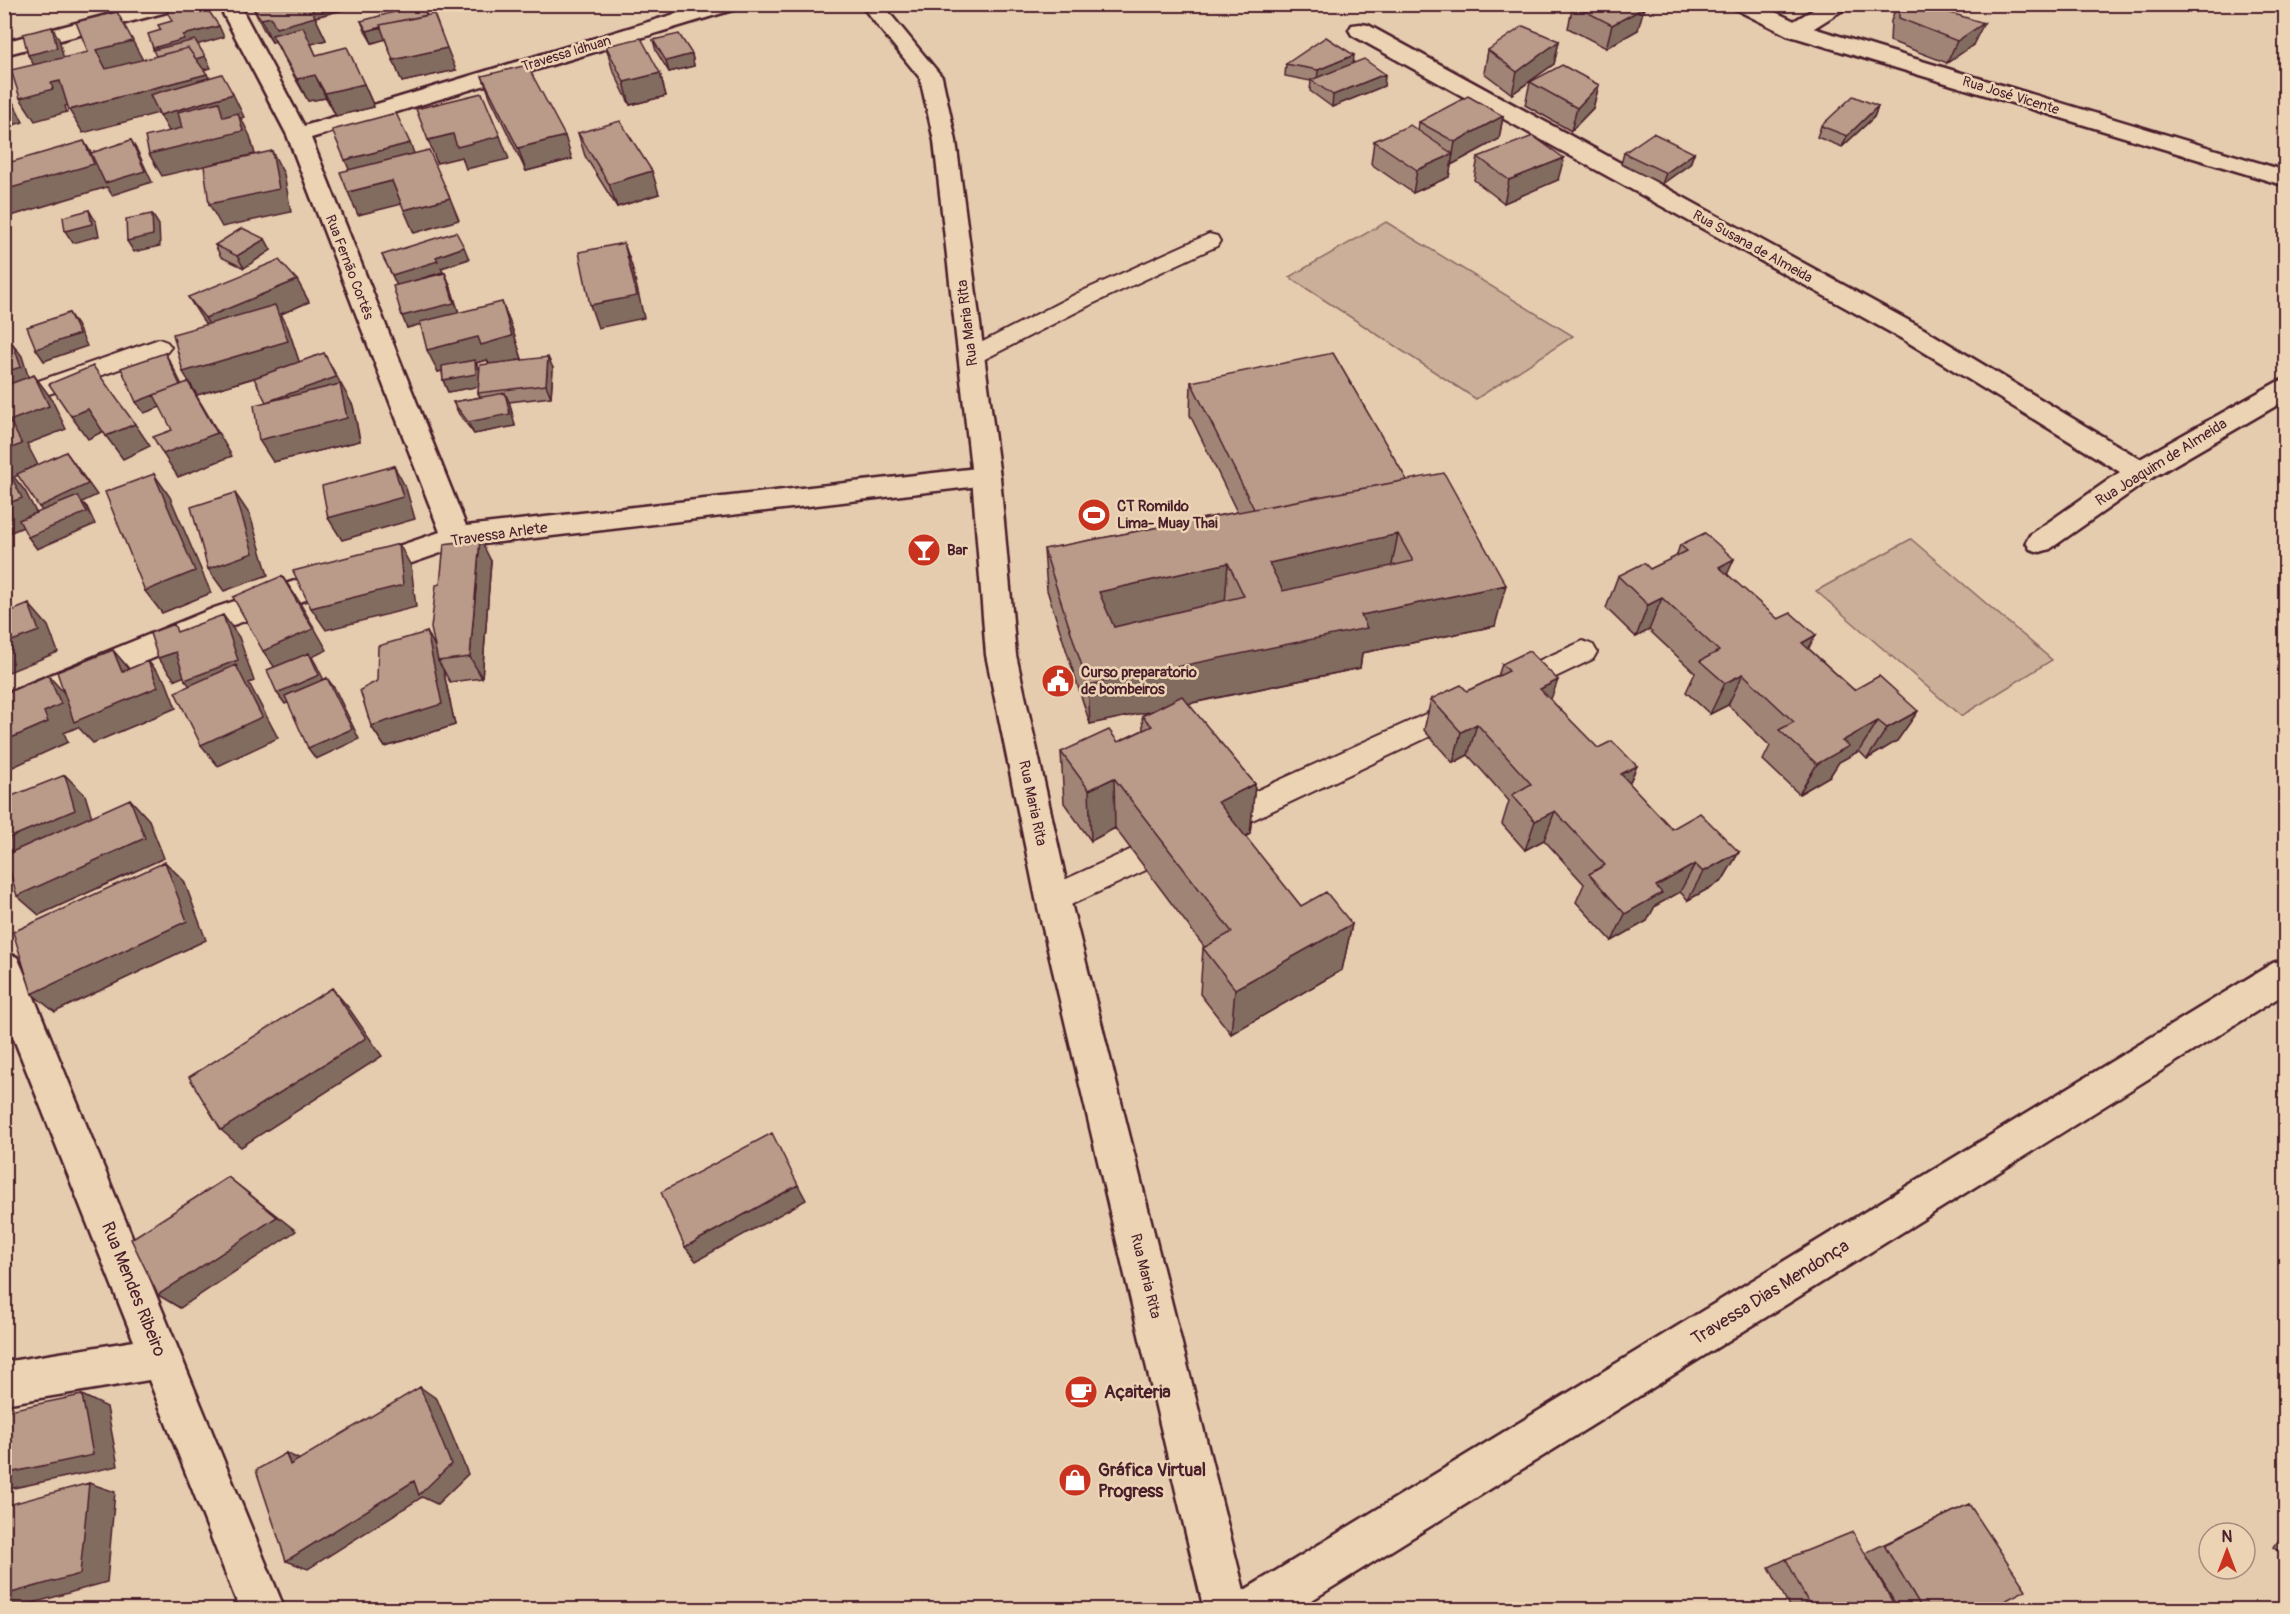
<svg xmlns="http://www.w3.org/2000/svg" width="2290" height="1614" viewBox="0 0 2290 1614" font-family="Pangolin,sans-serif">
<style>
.green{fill:#ccaf99;stroke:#8b6762;stroke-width:1.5}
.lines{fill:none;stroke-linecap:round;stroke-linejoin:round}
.lane-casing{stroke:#4a1f2b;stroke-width:4}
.street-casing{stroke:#4a1f2b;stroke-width:5}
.secondary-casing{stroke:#4a1f2b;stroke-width:5}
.lane{fill:#ecd3b4;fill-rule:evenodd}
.street{fill:#ecd3b4;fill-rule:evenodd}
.secondary{fill:#ecd3b4;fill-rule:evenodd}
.wall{fill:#a08577;stroke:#4a1f2b;stroke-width:1.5;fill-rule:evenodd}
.shaded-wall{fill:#826c61;stroke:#4a1f2b;stroke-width:1.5}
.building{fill:#ba9b8a;stroke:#4a1f2b;stroke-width:1.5;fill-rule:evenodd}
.labels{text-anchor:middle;stroke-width:5;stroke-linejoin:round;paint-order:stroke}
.far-street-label{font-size:14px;fill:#4a1f2b;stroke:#ecd3b4}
.street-label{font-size:15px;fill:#4a1f2b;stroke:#ecd3b4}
.poi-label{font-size:15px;font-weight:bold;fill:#4a1f2b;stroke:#ecd3b4;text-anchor:start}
.near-street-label{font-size:18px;fill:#4a1f2b;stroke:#ecd3b4}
.near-poi-label{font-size:18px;font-weight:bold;fill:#4a1f2b;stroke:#ecd3b4;text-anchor:start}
</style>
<rect width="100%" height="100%" fill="#e6ccaf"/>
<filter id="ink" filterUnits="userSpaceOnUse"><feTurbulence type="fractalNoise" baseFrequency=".0167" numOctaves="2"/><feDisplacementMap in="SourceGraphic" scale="12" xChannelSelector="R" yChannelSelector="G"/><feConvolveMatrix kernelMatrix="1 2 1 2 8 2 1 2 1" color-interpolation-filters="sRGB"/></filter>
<g filter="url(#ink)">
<!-- green -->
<path class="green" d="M1386 222 1573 336 1476 399 1289 277Z
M1911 539 2052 660 1961 716 1816 591Z"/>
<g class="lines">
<!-- lane casing -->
<g class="lane-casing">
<path id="lane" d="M1209 234 1217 236 1220 241 1217 246 1092 304 979 362 971 365 963 362 959 357 963 352 1076 294Z
M159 339 167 342 171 347 167 352 4 410V393Z
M1583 641 1593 645 1597 652 1593 659 1520 694 1510 697 1500 694 1496 686 1500 678Z
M1461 698 1471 701 1475 709 1471 717 1227 832 1216 835 1205 832 1201 823 1205 814Z
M1176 829 1187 833 1191 842 1187 851 1064 908 1053 912 1042 908 1037 899 1042 890Z"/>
</g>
<!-- street casing -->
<g class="street-casing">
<path id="street" d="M149 4H185L182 8 4 55V42Z
M218 4H239L304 126 708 4H742L739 8 311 138 466 526 986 467 996 470 1000 477 996 484 458 547 236 624 4 720V694L214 608 440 532 287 135Z
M1823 4H1849L1846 8 1803 35 1795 36 1787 35 1784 30 1787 25Z
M1360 24 1368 25 1924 329 2140 459 2277 382 2286 379V400L2150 479 2050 549 2040 552 2030 549 2026 542 2030 535 2120 472 1906 341 1352 35 1349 30 1352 25Z
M4 953 17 957 22 968 285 1610H240L149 1380 4 1404V1362L134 1341 4 1014Z
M2286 959V993L1296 1610H1232L1238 1594 2273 963Z"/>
</g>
<!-- secondary casing -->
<g class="secondary-casing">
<path id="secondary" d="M860 4H882L942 77 956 141 1000 477 1016 655 1070 899 1249 1610H1204L1036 899 986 655 972 477 934 141 920 78Z
M1730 4H1758L1803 25 2286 171V186L1787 35 1733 8Z"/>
</g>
<!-- lane -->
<use href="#lane" class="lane"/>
<!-- street -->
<use href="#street" class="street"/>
<!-- secondary -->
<use href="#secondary" class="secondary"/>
</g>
<!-- wall -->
<path class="wall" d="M1897 4H1921L1973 45 1947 63 1890 41 1891 21Z
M264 5 346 9 315 17 326 40 311 44 316 55 364 84 374 107 336 116 326 98 308 101 283 57 275 41 272 42 264 30 253 8Z
M1573 5 1638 30 1606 48 1568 28Z
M361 21 456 70 402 82 385 39 372 43 366 33Z
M653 40 692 54 694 66 669 72 656 51Z
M1559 41 1554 64 1512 94 1484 73 1488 50Z
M606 46 660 73 666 96 630 105 612 68Z
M1353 63 1385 74 1384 86 1332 107 1310 91 1311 81 1285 76 1286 64Z
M482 76 572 159 526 171 491 99Z
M1530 82 1599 85 1593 108 1571 131 1525 105Z
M1878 106 1874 117 1842 147 1817 137 1821 126Z
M1503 116 1499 139 1451 165 1449 177 1413 193 1371 164 1374 141 1418 131 1419 122Z
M578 133 659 194 617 207 585 156Z
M1624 153H1694L1690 164 1662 184 1621 164Z
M1478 157 1558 180 1504 203 1474 180Z
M265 239 271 250 244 268 221 257 215 245Z
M382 255 469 259 441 268 443 272 418 280 445 273 450 285 459 313 511 325 522 359 518 360 553 368 551 397 509 402 515 426 474 434 459 414 453 402 480 397 478 393 479 386 448 392 443 380 442 371 438 372 420 324 407 328 397 285ZM487 360 489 364 480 371 476 363Z
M297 280 309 302 281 314 288 328 299 362 340 384 353 406 360 441 273 462 267 402 254 378 197 395 206 325 188 297Z
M1191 382 1407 480 1495 626 1362 653 1360 668 1188 704 1255 784 1250 834 1245 837 1301 906 1352 924 1342 970 1231 1034 1200 994 1203 948H1205L1115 828 1091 841 1064 803 1061 752 1118 742 1143 730 1142 716 1151 711 1090 724 1047 590 1044 549 1237 512 1190 415Z
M1680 545 1734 559 1727 574 1854 690 1918 711 1897 741 1867 759 1859 751 1839 762 1830 776 1799 794 1763 760 1770 746 1728 705 1710 714 1686 692 1695 673 1649 630 1636 637 1606 608 1618 576 1650 569 1676 557Z
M491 561 482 678 450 682 443 669 455 725 385 747 371 726 377 681 427 632 435 647 440 584Z
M1502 664 1551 700 1672 829 1739 852 1722 881 1688 900 1680 892 1655 906 1647 921 1612 941 1576 902 1584 884 1544 840 1525 850 1502 824 1509 801 1468 755 1453 763 1424 730 1431 699 1467 691 1498 676Z
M1969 1504 1987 1610H1899L1865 1553Z
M2286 1529V1557L2274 1547Z
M1786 1559 1897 1610H1791L1769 1567Z"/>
<!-- shaded-wall -->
<path class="shaded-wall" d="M309 4H344L346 9 315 17Z
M1644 8 1638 30 1606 48 1612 25Z
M117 12 145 64 106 69 96 50Z
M271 17H315L326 40 287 51 272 35 275 41 272 42 261 19Z
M1984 23 1973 45 1947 63 1957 41Z
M219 26 224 37 189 47 160 59 153 48 183 35Z
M385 26 390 38 372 43 367 31Z
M52 27 59 39 64 60 35 67 28 55Z
M1559 41 1554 64 1512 94 1517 72Z
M447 48 456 70 402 82 393 60Z
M692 54 694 66 669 72 666 61Z
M1354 55 1353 67 1317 82 1318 70Z
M205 56 211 68 168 79 162 68Z
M660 73 666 96 630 105 624 82Z
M207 74 219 97 83 133 69 110Z
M1385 74 1384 86 1332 107 1333 95Z
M315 75 326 98 308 101 297 79Z
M60 81 74 104 65 106 67 112 35 121 20 98 51 83Z
M364 84 374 107 336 116 325 93Z
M1599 85 1593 108 1571 131 1577 108Z
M4 89 14 104 23 122 4 128Z
M233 94 244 117 241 118 250 136 255 154 162 176 149 154 173 138 160 115Z
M1878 106 1874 117 1842 147 1847 136Z
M1503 116 1499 139 1451 165 1455 142Z
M453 134 500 136 509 159 466 169 462 157 437 163 428 140Z
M565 136 572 159 526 171 518 148Z
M131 140 138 152 152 182 112 195 107 187 11 216 4 205V190L84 141 98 164Z
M410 143 419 166 355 183 345 160Z
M272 151 284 174 291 212 222 227 209 204Z
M1694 153 1690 164 1662 184 1666 173Z
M1453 154 1449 177 1413 193 1417 170Z
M1564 158 1558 180 1504 203 1509 180Z
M652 171 659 194 617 207 609 184Z
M392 181 402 204 358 215 348 192Z
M450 198 459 220 414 233 404 210Z
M89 210 96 222 99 236 73 243 65 231Z
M152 214 159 225 160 246 134 252 127 241Z
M265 239 271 250 244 268 237 256Z
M624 243 632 266 644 318 598 328 590 305Z
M464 247 469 259 441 268 443 272 397 286 392 275 436 257Z
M445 273 450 285 459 314 407 328 402 316Z
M297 280 309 302 281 314 288 328 300 364 197 395 183 372 219 341 205 318Z
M502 302 511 325 522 359 491 367 487 360 476 363 480 371 481 386 448 392 443 380 475 363 438 372 427 350Z
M69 313 77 325 87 346 44 361 36 349Z
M13 344 22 356 29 379 4 387V372Z
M165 353 172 365 188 397 144 413 136 402Z
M324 353 353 406 360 441 273 462 259 440 266 402Z
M548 357 553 368 551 397 546 385Z
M34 375 51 398 66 429 27 444 39 467 14 477 25 491 40 520 4 535V423Z
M188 382 202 405 232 456 178 477 163 454Z
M505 393 510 404 515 426 474 434 468 422Z
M88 409 104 431 88 439 71 416Z
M135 424 150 446 123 459 106 436Z
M66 452 97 495 82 502 87 507 95 524 37 549 28 537 48 518 39 507Z
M394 466 406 488 415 519 342 540 328 518Z
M154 474 170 497 211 593 162 613 145 591Z
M235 493 250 515 268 575 224 591 208 569Z
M1398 534 1390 575 1265 604 1269 563Z
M480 539 491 561 482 678 470 657Z
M399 544 411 566 416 607 326 630 311 608Z
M1734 559 1720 591 1719 567Z
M1228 563 1225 603 1101 632 1099 592Z
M282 576 297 598 327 650 312 657 316 664 327 686 285 704 277 693 278 672 263 651Z
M1506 585 1495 626 1362 653 1360 668 1090 724 1088 685 1361 615Z
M1662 598 1649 630 1636 637 1648 605Z
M29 604 48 626 58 652 4 674V644Z
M223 615 239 637 254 681 249 683 278 738 218 766 201 745 202 701 185 680Z
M427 632 439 654 438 661 443 669 455 725 385 747 371 726Z
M1816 635 1799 666 1802 643Z
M113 650 131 671 122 672Z
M176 652 193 673 175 680 158 658Z
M148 661 166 682 176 708 93 743 78 727 64 733 68 742 4 771V741L44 712 48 675 67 696Z
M1743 674 1728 705 1710 714 1725 683Z
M327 678 335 689 359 739 316 759 308 748Z
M1558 680 1547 710 1540 689Z
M1918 711 1897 741 1867 759 1887 728Z
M1878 721 1859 751 1839 762 1830 776 1799 794 1817 764 1842 741Z
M1477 724 1468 755 1453 763 1461 732Z
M1637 766 1624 796 1621 774Z
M65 775 85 795 96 830 4 870V840Z
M1114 778 1115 828 1091 841 1089 790Z
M1255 784 1250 834 1214 852 1218 802Z
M130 799 149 820 164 858 39 915 17 896Z
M1555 811 1544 840 1525 850 1535 821Z
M1739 852 1722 881 1688 900 1703 872Z
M165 862 184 881 206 940 55 1012 32 994Z
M1695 864 1680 892 1655 906 1647 921 1612 941 1625 914 1656 886Z
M1352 924 1342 970 1231 1034 1235 989Z
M332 988 348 1007 382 1056 241 1147 221 1130Z
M228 1177 296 1231 180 1308 158 1295Z
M798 1185 806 1200 696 1261 685 1247Z
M420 1387 437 1399 468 1474 437 1504 422 1497 308 1569 286 1561Z
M82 1395 107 1407 118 1466 4 1490V1474Z
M286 1453 307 1463 290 1465Z
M89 1483 115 1492 107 1582 9 1610H4V1595Z"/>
<!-- building -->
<path class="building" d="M176 4H204L219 26 183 35 184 39 153 48 148 34 161 30 158 25 172 21 165 7Z
M264 4H310L315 17 276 28 271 17 261 19 253 8Z
M1574 4H1637L1644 8 1612 25 1573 5Z
M1899 4H1921L1984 23 1957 41 1899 18Z
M420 5 427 15 380 25 381 27 367 31 361 21Z
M117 12 133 41 96 50 106 69 188 48 207 74 69 110 60 81 51 83 53 89 20 98 11 70 88 52 76 22Z
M434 14 447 48 393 60 380 25Z
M1523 26 1559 41 1517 72 1488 50Z
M52 27 57 48 28 55 23 34Z
M303 27 316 55 347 47 364 84 325 93 315 75 297 79 272 35Z
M679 34 692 54 666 61 653 40Z
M1326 37 1354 55 1318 70 1286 64Z
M641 38 660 73 624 82 606 46Z
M195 40 205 56 196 59 188 48 156 56 153 50Z
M1364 59 1385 74 1333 95 1311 80Z
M527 65 565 136 518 148 482 76Z
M1562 65 1599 85 1577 108 1530 82Z
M222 74 233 94 160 115 150 95Z
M4 92 8 99 4 101Z
M482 93 500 136 457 147 453 134 428 140 416 109Z
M1468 96 1503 116 1455 142 1419 122Z
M1853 96 1878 106 1847 136 1821 126Z
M219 102 223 117 238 113 243 131 149 154 145 137 182 128 178 112Z
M396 113 410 143 345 160 332 130Z
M620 121 652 171 609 184 578 133Z
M1410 125 1453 154 1417 170 1374 141Z
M1653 133 1694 153 1666 173 1624 153Z
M1533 136 1564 158 1509 180 1478 157Z
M131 140 145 171 105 183 91 153Z
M84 141 94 164 4 190V164Z
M429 150 450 198 404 210 392 181 348 192 340 172Z
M272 151 279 189 209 204 204 166Z
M89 210 92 224 65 231 63 217Z
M152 214 153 235 127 241 126 219Z
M242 228 265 239 237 256 215 245Z
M456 232 464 247 436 257 438 261 392 275 382 255Z
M624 243 637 296 590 305 579 252Z
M279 260 297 280 205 318 188 297Z
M445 273 454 303 402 316 393 286Z
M502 302 512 336 481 345 478 337 427 350 420 322Z
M275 305 288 341 183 372 173 334Z
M69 313 79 334 36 349 27 327Z
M13 344 21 367 4 372V347Z
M165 353 180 385 136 402 121 368Z
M324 353 336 377 266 402 254 378Z
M1333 353 1407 480 1254 509 1191 382Z
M548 357 546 385 478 393 480 365Z
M475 360 476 374 443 380 442 366Z
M93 366 135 424 106 436 88 409 71 416 49 384Z
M34 375 49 406 4 423V386Z
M188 382 217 433 163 454 153 437 172 430 154 395Z
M340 384 347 418 259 440 254 405Z
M505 393 510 414 468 422 453 402Z
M11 423 22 444 4 451V425Z
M66 452 88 484 39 507 17 474Z
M394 466 403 497 328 518 322 486Z
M7 468 22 498 4 505V469Z
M1444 473 1506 585 1361 615 1367 628 1088 685 1044 549ZM1398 534 1413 561 1283 591 1269 563ZM1228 563 1244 596 1114 627 1099 592Z
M154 474 195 571 145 591 105 492Z
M235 493 253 553 208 569 191 507Z
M78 496 87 512 28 537 19 520Z
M1705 533 1734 559 1719 567 1778 619 1791 613 1816 635 1802 643 1854 690 1879 676 1918 711 1887 728 1878 721 1842 741 1849 746 1817 764 1779 730 1794 722 1743 674 1725 683 1700 661 1719 651 1662 598 1648 605 1618 576 1644 563 1650 569 1687 551 1680 545Z
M480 539 470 657 438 661 431 628 436 585 440 584 444 544Z
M399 544 403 585 311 608 293 571Z
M282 576 313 629 263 651 233 597Z
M29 604 39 631 4 644V614Z
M223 615 238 660 185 680 176 652 158 658 150 633 174 624 177 632Z
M427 632 442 704 371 726 360 690 377 681 378 646Z
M113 650 122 672 148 661 158 687 74 722 57 672Z
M1529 651 1558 680 1540 689 1598 748 1612 741 1637 766 1621 774 1672 829 1700 813 1739 852 1703 872 1695 864 1656 886 1662 893 1625 914 1589 874 1605 865 1555 811 1535 821 1512 795 1531 784 1477 724 1461 732 1431 699 1461 685 1467 691 1509 671 1502 664Z
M309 653 319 675 277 693 267 670Z
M236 665 262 717 201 745 175 692Z
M48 675 61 704 44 712 48 722 4 741V694Z
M327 678 352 729 308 748 285 696Z
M1182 696 1255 784 1218 802 1301 906 1326 892 1352 924 1235 989 1203 948 1232 932 1114 778 1089 790 1061 752 1109 730 1118 742 1152 726 1142 716Z
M65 775 75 810 4 840V799Z
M130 799 145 838 17 896 5 855Z
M165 862 187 921 32 994 13 932Z
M332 988 366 1038 221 1130 189 1077Z
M772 1133 798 1185 685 1247 661 1192Z
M228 1177 277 1217 158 1295 131 1239Z
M420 1387 451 1464 419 1495 414 1481 286 1561 256 1470 286 1453 290 1465Z
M82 1395 93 1455 4 1474V1411Z
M89 1483 80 1574 4 1595V1506Z
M1969 1504 2026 1590 1987 1610H1923L1884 1545Z
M1853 1532 1897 1610H1812L1786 1559Z"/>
</g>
<!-- icons -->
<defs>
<g id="stadium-disc" transform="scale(1.725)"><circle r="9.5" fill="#c8321e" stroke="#ecd3b4"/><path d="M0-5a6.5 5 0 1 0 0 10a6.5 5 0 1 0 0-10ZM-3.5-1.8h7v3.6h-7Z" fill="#fff"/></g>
<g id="bar-disc" transform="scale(1.725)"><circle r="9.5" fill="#c8321e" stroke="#ecd3b4"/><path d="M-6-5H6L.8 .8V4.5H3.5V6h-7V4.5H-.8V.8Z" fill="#fff"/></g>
<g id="civic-disc" transform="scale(1.725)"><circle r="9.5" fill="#c8321e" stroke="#ecd3b4"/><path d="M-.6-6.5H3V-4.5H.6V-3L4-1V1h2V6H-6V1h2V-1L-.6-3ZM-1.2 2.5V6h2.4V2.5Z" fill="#fff"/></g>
<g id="cafe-disc" transform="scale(1.725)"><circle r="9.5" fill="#c8321e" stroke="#ecd3b4"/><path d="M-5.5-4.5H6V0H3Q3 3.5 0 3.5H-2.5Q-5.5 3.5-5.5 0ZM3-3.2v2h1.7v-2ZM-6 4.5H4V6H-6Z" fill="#fff"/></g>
<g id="shop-disc" transform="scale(1.725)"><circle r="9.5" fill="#c8321e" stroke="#ecd3b4"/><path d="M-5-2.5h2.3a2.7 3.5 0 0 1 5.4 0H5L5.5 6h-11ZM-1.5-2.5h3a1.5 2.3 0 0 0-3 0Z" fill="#fff"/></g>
</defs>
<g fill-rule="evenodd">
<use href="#stadium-disc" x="1094" y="515"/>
<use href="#bar-disc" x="924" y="550"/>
<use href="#civic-disc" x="1058" y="681"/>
<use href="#cafe-disc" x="1081" y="1392"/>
<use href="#shop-disc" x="1075" y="1480"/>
</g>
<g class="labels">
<!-- far-street labels -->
<g class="far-street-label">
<text transform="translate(566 53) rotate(-17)" y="5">Travessa Idhuan</text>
<text transform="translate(2011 95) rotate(17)" y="5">Rua José Vicente</text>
<text transform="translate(1753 246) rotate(29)" y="5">Rua Susana de Almeida</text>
<text transform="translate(350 267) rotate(69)" y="5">Rua Fernão Cortês</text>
</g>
<!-- street labels -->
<g class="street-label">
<text transform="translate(967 323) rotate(-97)" y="5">Rua Maria Rita</text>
<text transform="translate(2161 462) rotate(-32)" y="5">Rua Joaquim de Almeida</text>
<text transform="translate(499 534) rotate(-8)" y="5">Travessa Arlete</text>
<text transform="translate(1033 803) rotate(78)" y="5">Rua Maria Rita</text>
<text transform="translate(1146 1276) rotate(76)" y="5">Rua Maria Rita</text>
</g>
<!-- poi labels -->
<g class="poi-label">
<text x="1117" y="511">CT Romildo<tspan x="1117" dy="17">Lima- Muay Thai</tspan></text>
<text x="947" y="555">Bar</text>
<text x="1081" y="677">Curso preparatorio<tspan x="1081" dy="17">de bombeiros</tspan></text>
</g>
<!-- near-street labels -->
<g class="near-street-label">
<text transform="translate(134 1289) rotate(68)" y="6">Rua Mendes Ribeiro</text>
<text transform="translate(1770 1292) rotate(-32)" y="6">Travessa Dias Mendonça</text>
</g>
<!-- near-poi labels -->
<g class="near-poi-label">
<text x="1104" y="1398">Açaiteria</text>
<text x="1098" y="1476">Gráfica Virtual<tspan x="1098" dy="21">Progress</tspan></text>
</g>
</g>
<!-- margin -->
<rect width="2290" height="1614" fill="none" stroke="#ecd3b4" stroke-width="24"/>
<rect x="12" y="12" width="2266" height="1590" fill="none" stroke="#4a1f2b" stroke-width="2" filter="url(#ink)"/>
<!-- north arrow -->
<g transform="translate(2227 1551)"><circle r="28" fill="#ecd3b4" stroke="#ab8b7d" stroke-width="1.5"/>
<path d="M0-4.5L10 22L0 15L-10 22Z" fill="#c8321e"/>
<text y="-9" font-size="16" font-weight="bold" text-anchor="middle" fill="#4a1f2b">N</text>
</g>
</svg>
